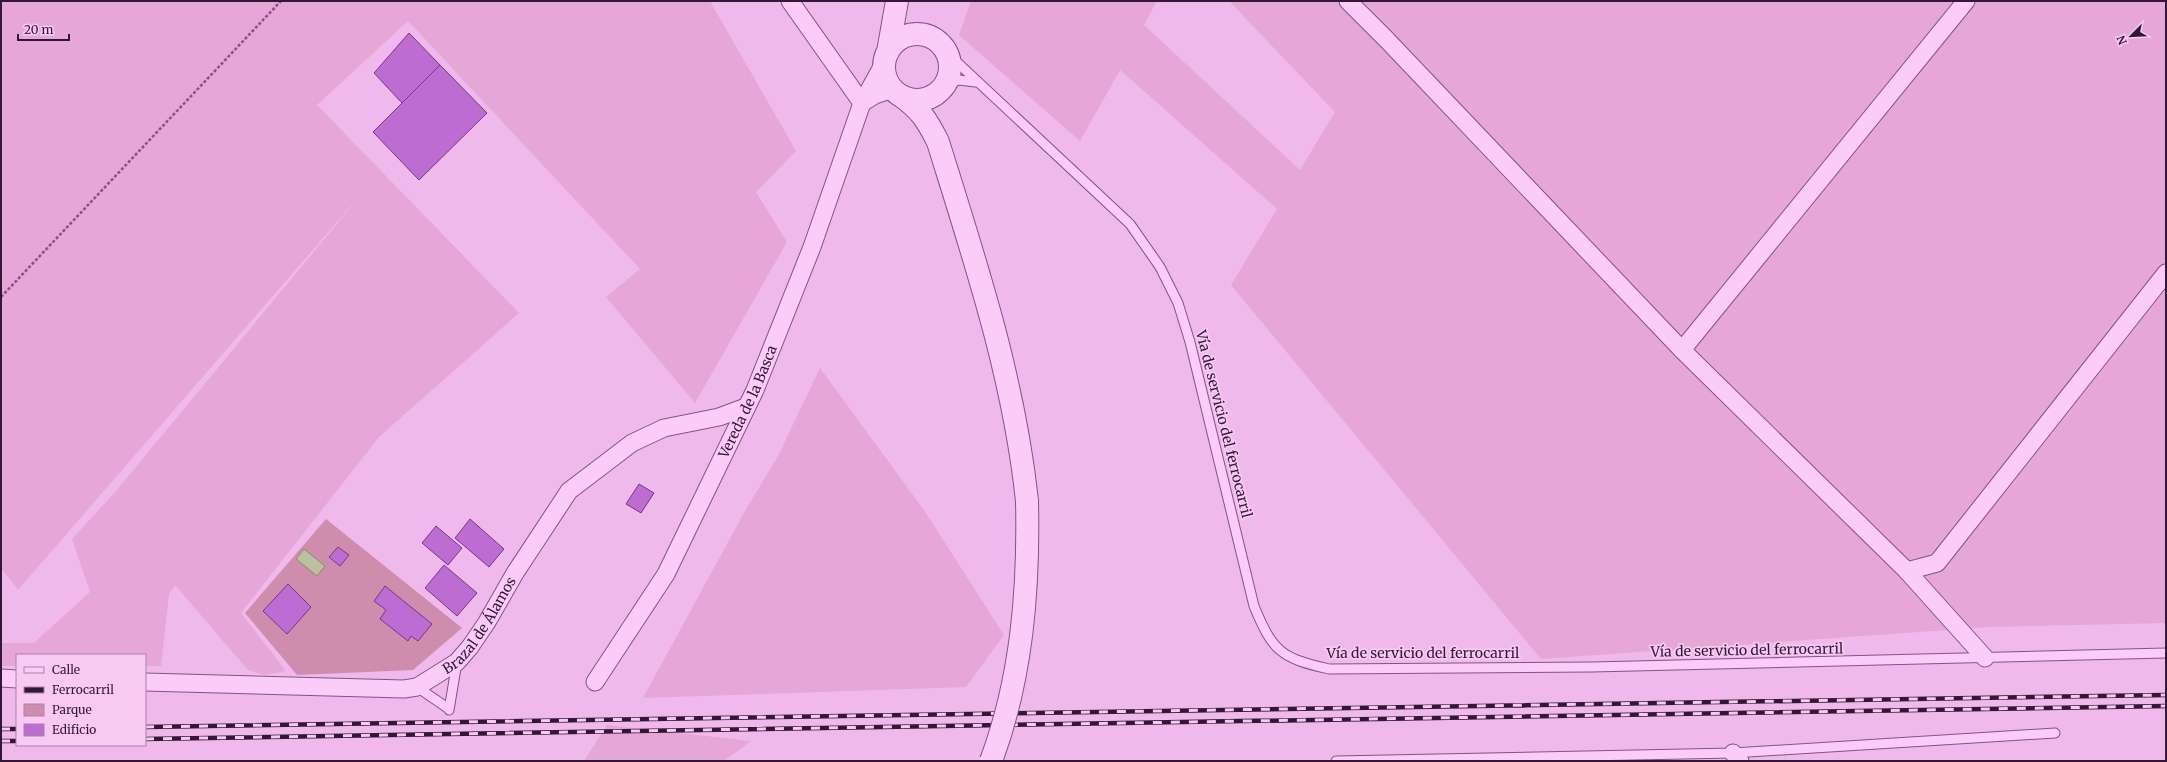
<svg xmlns="http://www.w3.org/2000/svg" width="2167" height="762" viewBox="0 0 2167 762" font-family="Merriweather,serif">
<style>
.farmland{fill:#e6a6d8}
.green{fill:#ce8dad}
.water{fill:#bdc09e;stroke:#888d66}
.building{fill:#bd6cd1;stroke:#763787}
.lines{fill:none;stroke-linecap:round;stroke-linejoin:round}
.service-casing{stroke:#835387;stroke-width:11}
.minor-casing{stroke:#835387;stroke-width:19}
.tertiary-casing{stroke:#835387;stroke-width:24}
.path{stroke:#835387;stroke-width:2.5;stroke-dasharray:3 2;stroke-linecap:butt}
.service{stroke:#fbccf7;stroke-width:9}
.minor{stroke:#fbccf7;stroke-width:17}
.tertiary{stroke:#fbccf7;stroke-width:22}
.rail-casing{stroke:#311935;stroke-width:4.5}
.rail{stroke:#f7c9f3;stroke-width:3;stroke-dasharray:9;stroke-linecap:butt}
.tertiary-bridge-casing{stroke:#835387;stroke-width:24;stroke-linecap:butt}
.tertiary-bridge{stroke:#fbccf7;stroke-width:22}
.labels{text-anchor:middle;stroke-width:3.5;stroke-linejoin:round;paint-order:stroke}
.street-label{font-size:14px;fill:#311935;stroke:#f7c9f3}
</style>
<rect width="100%" height="100%" fill="#f0b9eb"/>
<!-- farmland -->
<path class="farmland" d="M1 1H710L796 151 756 192 787 242 695 403 606 297 640 269 408 21 317 105 519 313 379 437 241 613 286 671 264 675 248 670 175 585 169 594 161 666H145V655H17V666H1V643H34L90 592 72 539 116 491 364 191 18 590 1 568Z
M971 1H1157L1144 25 1300 170 1335 112 1229 1H2166V623L1990 627 1541 659 1231 285 1277 209 1120 70 1080 141 959 35Z
M820 368 926 513 1004 635 966 687 643 698 745 511 777 458Z
M607 725 751 741 724 761H584Z"/>
<!-- green -->
<path class="green" d="M326 519 462 628 413 670 297 675 245 613Z"/>
<!-- water -->
<path class="water" d="M304 549 325 566 317 576 296 559Z"/>
<!-- building -->
<path class="building" d="M409 33 440 65 402 103 374 73Z
M440 65 487 113 419 180 373 132Z
M639 484 654 493 641 513 626 504Z
M470 519 504 549 489 567 455 538Z
M436 526 462 548 448 565 422 543Z
M338 547 349 555 340 566 329 557Z
M444 565 477 593 457 616 425 588Z
M288 584 311 607 287 634 263 611Z
M385 586 432 624 418 641 411 636 408 641 380 619 386 610 374 601Z"/>
<g class="lines">
<!-- service casing -->
<g class="service-casing">
<path id="service" d="M945 51 1130 224 1160 267 1178 303 1190 342 1254 606C1273 652 1281 658 1329 669L1592 667 2166 653
M944 85 959 80 975 82
M417 687 449 709
M449 710 457 662
M1336 761 1733 753 2055 733"/>
</g>
<!-- minor casing -->
<g class="minor-casing">
<g id="minor">
<path d="M790 1 862 103"/>
<path d="M1348 1 1387 40 1682 350"/>
<path d="M1966 1 1682 350 1907 571 1937 563 2166 273"/>
<path d="M862 103 875 95 893 89"/>
<path d="M1907 571 1985 658"/>
<path d="M1 678 17 679"/>
<path id="s1" d="M145 682 404 689 417 687 457 662 470 647 487 622 515 573 569 491 632 443 664 428 719 417 746 407"/>
<path id="s2" d="M595 682 666 574 755 390 812 247 862 103 884 63"/>
<path d="M1733 753 1740 761"/>
</g>
</g>
<!-- tertiary casing -->
<g class="tertiary-casing">
<path id="tertiary" d="M884 67a33 33 0 1 1 66 0a33 33 0 1 1-66 0Z
M888 52 897 1
M900 95C921 110 927 120 938 142 975 261 1014 377 1027 501"/>
</g>
<!-- path -->
<path class="path" d="M1 297 281 1"/>
<!-- service -->
<use href="#service" class="service"/>
<!-- minor -->
<use href="#minor" class="minor"/>
<!-- tertiary -->
<use href="#tertiary" class="tertiary"/>
<!-- rail casing -->
<g class="rail-casing">
<path id="rail" d="M145 727 2166 695
M1 729H17
M145 739 2166 706
M1 741H17"/>
</g>
<!-- rail -->
<use href="#rail" class="rail"/>
<!-- tertiary-bridge casing -->
<g class="tertiary-bridge-casing">
<path id="tertiary-bridge" d="M991 761C1022 678 1029 589 1027 501"/>
</g>
<!-- tertiary-bridge -->
<use href="#tertiary-bridge" class="tertiary-bridge"/>
</g>
<g class="labels">
<!-- street labels -->
<g class="street-label">
<text dy="5" stroke="none"><textPath href="#s2" startOffset="320">Vereda de la Basca</textPath></text>
<text transform="translate(1224 424) rotate(76)" y="5">Vía de servicio del ferrocarril</text>
<text dy="5" stroke="none"><textPath href="#s1" startOffset="362">Brazal de Álamos</textPath></text>
<text transform="translate(1747 650) rotate(-1)" y="5">Vía de servicio del ferrocarril</text>
<text x="1423" y="658">Vía de servicio del ferrocarril</text>
</g>
</g>
<!-- border -->
<rect width="2167" height="762" fill="none" stroke="#311935" stroke-width="4"/>
<!-- legend -->
<rect x="16" y="654" width="130" height="92" fill="#f7c9f3" stroke="#a883a7"/>
<rect x="24" y="667" width="20" height="6" fill="#fbccf7" stroke="#a883a7"/>
<text x="52" y="674" font-size="12" fill="#311935">Calle</text>
<rect x="24" y="687" width="20" height="6" fill="#311935" stroke="#a883a7"/>
<text x="52" y="694" font-size="12" fill="#311935">Ferrocarril</text>
<rect x="24" y="704" width="20" height="12" fill="#ce8dad" stroke="#a883a7"/>
<text x="52" y="714" font-size="12" fill="#311935">Parque</text>
<rect x="24" y="724" width="20" height="12" fill="#bd6cd1" stroke="#a883a7"/>
<text x="52" y="734" font-size="12" fill="#311935">Edificio</text>
<!-- north arrow -->
<g transform="translate(2131 36) rotate(246)" stroke="#f7c9f3" stroke-width="3" paint-order="stroke">
<path d="M0-3L7 15L0 10L-7 15Z" fill="#311935"/>
<text y="-6" font-size="11" font-weight="bold" text-anchor="middle" fill="#311935">N</text>
</g>
<!-- scale -->
<path d="M18 34v6h51v-6" fill="none" stroke="#311935" stroke-width="2"/>
<text x="24" y="34" font-size="12" fill="#311935" stroke="#f7c9f3" stroke-width="3" paint-order="stroke">20 m</text>
</svg>
